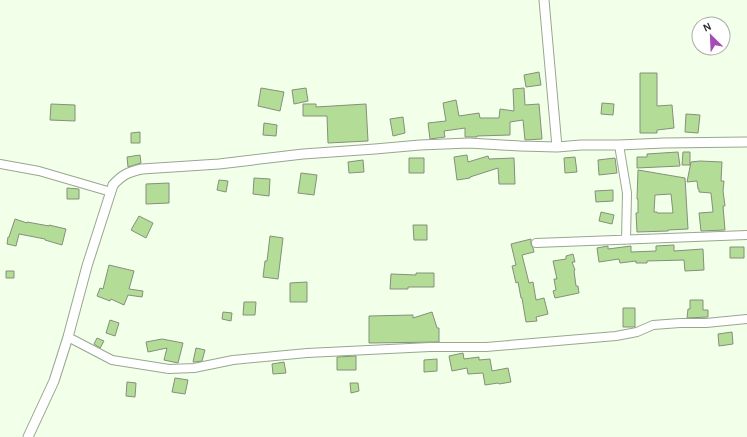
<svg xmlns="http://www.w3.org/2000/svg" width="747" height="437" viewBox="0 0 747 437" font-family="Karla,sans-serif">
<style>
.building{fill:#b3dc96;stroke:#84907c;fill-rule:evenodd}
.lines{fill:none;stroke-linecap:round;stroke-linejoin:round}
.minor-casing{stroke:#99a692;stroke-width:10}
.tertiary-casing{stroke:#99a692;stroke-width:11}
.minor{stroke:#fff;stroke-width:8}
.tertiary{stroke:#fff;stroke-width:9}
</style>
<rect width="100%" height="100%" fill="#f2ffe9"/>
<!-- building -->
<path class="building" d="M539 72 541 85 526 87 524 75Z
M640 73H657V106L672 105 674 128 657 130V133H640Z
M261 88 284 92 280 111 258 106Z
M306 88 308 101 294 104 292 90Z
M524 88 525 105 539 104 542 139 525 140 523 120 510 122V135L477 136V137H465V128L444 131 445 137 430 139 428 123 446 121 443 103 456 100 459 116 479 113 480 118H499L500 109 514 111 513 89Z
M602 103 614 104 613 115 601 114Z
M51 104 75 105V121L50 120Z
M303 104H316V107L366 104 368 141 328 143 327 116H303Z
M686 114 700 115 698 133 685 132Z
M403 117 405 133 393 136 390 119Z
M264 123 277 125 276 136 263 135Z
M140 132V143H131V133Z
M678 152 680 166 637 168V157H647V154Z
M683 152H690V165H682Z
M140 155 141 163 128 167 127 157Z
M467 155 468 162 488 156 489 159 514 158 515 184H499L498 168 470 177V178L457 180 454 157Z
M575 157 577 172 565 173 564 158Z
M409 158H424V173H409Z
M615 158 617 173 599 175 598 160Z
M363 160 364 172 349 173 348 162Z
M700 161 722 162 721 181H724L723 191 725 206H723L725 230 701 231 699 213 713 212 711 193 699 192V189H698L697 181 687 182 691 162Z
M638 170 685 178 688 229 668 230V231L637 232 636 213H638V199H637ZM671 194 673 213H657V212H654L655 195Z
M301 173 317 175 314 195 298 193Z
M254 178 270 179 269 196 253 194Z
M219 180 228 181 226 192 217 190Z
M169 183V203L146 204V184Z
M67 188 79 189V199H67Z
M613 190V201L596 202 595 191Z
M601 212 614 215 612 224 599 221Z
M139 216 153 223 146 238 131 230Z
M15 219 27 223V222L49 226V225L66 229 62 245 45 240V239L19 234 16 246 7 244 8 237H9Z
M413 225H427V240H414Z
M270 236 283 238 278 279 263 277 265 261H267Z
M531 239V244L533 248 534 252 522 255 529 283 533 282 536 300 544 298 548 314 536 317 537 321 526 322 522 298H521L518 282 516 283 512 266 516 265 511 244Z
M674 245V251L703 249 704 270 685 271 684 260 647 261V263H636V261L620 263 619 259 599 262 597 248 608 246V249L631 246V252L656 251V246Z
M730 247H744V258H730Z
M573 254 575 262H572L575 270 574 271 576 286H578L579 293 555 298 553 291 556 290 554 279H557L553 261 566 259V256Z
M109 265 134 271 129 289 143 291 142 297 128 295 124 305 111 299 110 301 97 296 100 288 103 289Z
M6 271H14V278H6Z
M416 273H434V287H408V289H390L391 274 416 275Z
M307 282V302H290V283Z
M690 300H703V310H708V317L687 318 688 309H690Z
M244 302H256L255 315H243Z
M623 308H635V327H623Z
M223 312 232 313 231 321 222 319Z
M432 312 437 328H439V342L369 343V316L413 315V318Z
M110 320 119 323 115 336 106 333Z
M732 332 733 344 719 346 718 334Z
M97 338 104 341 100 348 94 344Z
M162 339 183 343 178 363 164 360 167 348 148 352 146 342Z
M196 348 205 350 202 361 195 362H193Z
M463 353 464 359 479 357V360L490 359 492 371 508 368 511 382 499 384 498 383 485 385 483 373 468 374 467 368 452 371 449 356Z
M356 356V370H337V357Z
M437 359V371L424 372V360Z
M284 362 286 373 273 374 272 364Z
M175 378 188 380 185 394 172 392Z
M127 382 136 383 135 397 126 396Z
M350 383H358L359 391 351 393Z"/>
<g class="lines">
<!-- minor casing -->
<g class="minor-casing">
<path id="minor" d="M619 145 627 193 626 240
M0 164 39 171 111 192
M536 243 747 235
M68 337 112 360 169 369 194 368 233 360 307 353 430 347H486L616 336 637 332 653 325 680 323H706L747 319"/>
</g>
<!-- tertiary casing -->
<g class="tertiary-casing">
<path id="tertiary" d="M544 0 557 147
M28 437 54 381 68 337 87 266 113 185C122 175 128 172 142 169L219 164 303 154 375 149 420 145 469 143 520 146 557 147 581 145H619L664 143 747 142"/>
</g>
<!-- minor -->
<use href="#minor" class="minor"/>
<!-- tertiary -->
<use href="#tertiary" class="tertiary"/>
</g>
<!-- north arrow -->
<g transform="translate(711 36) rotate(336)"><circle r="19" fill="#ffffff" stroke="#aaaca9"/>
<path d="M0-3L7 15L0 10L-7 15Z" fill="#a64ab5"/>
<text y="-6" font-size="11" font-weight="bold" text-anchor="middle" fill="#2a2f27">N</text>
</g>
</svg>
